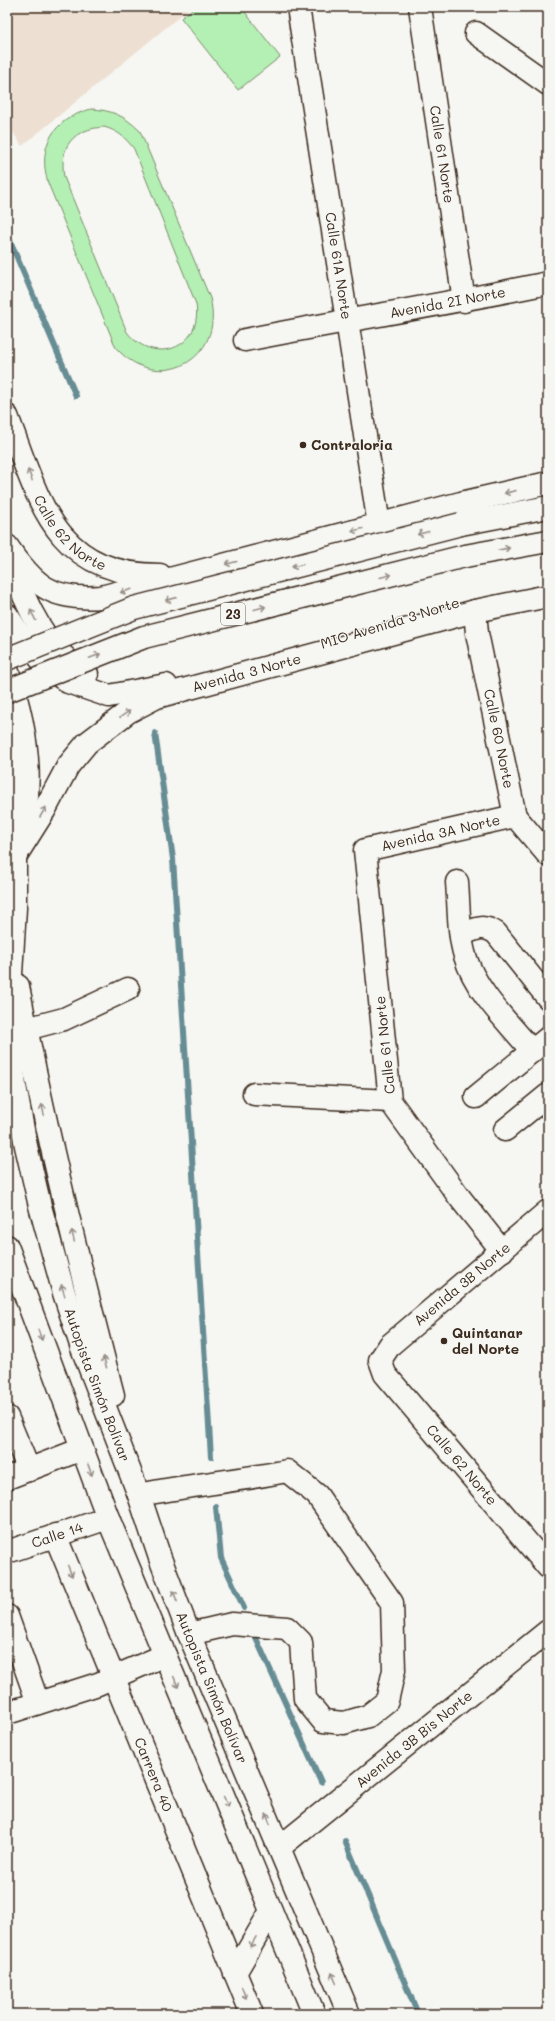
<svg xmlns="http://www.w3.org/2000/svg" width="555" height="2021" viewBox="0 0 555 2021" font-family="Mali,sans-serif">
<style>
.built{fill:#ede0d2}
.garden{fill:#b4efb4;stroke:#788c69;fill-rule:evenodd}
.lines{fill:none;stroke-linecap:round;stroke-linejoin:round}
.stream{stroke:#668c94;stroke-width:6}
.minor-casing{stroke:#3b2a1e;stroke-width:25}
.major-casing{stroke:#3b2a1e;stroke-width:25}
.minor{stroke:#f6f6f2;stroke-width:22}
.major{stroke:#f6f6f2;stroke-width:22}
.major-bridge-casing{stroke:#3b2a1e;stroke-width:25;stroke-linecap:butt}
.major-bridge{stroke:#f6f6f2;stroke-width:22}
.oneway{stroke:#989088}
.poi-dot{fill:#3b2a1e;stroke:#f6f6f2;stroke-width:1.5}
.labels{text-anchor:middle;stroke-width:3;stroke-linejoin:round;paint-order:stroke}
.shield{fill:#f6f6f2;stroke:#73675e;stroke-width:1}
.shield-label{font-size:13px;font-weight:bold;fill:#3b2a1e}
.street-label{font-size:14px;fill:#3b2a1e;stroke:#f6f6f2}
.poi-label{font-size:14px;font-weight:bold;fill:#3b2a1e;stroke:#f6f6f2;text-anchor:start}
</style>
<rect width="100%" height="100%" fill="#f6f6f2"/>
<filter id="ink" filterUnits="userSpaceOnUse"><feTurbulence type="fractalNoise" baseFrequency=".025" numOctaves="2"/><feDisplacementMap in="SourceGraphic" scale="8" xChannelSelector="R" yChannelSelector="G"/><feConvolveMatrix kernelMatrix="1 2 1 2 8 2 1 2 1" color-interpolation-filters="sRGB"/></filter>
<g filter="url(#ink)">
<!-- built -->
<path class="built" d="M7 7H191L22 146 7 123Z"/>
<!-- garden -->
<path class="garden" d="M195 7H241L280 57 238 90 181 18Z
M91 109C112 110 125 116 140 131L210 298C226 360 158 395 116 348L48 183C37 146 53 119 91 109ZM104 127C118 131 125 137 134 149L196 304C203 349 153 366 127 332L64 177C59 146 73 129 104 127Z"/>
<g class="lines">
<!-- stream -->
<path class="stream" d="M7 234 76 396
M155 733 173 859 211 1457
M216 1507 221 1558 244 1608
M255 1636 321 1782
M345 1841 418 2014"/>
<!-- minor casing -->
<g class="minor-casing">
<g id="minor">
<path id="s1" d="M298 7 379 525"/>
<path id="s2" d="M420 7 464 301"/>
<path d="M476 33 548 84"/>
<path id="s3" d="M245 340C346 320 447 304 548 283"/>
<path id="s4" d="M7 416C39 499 53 575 160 575"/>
<path d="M7 546C34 585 51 601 101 597L461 503 548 483"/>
<path d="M11 561C25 605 46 650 87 674"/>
<path id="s5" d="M475 611 477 633 515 816 548 855"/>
<path d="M7 615 18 632 48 668 68 682 109 696 166 685"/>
<path d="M7 669C23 715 33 764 25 813"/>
<path id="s6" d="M15 857 44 811 68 766 87 743 128 712 157 697 475 611 548 596"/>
<path d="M457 882C459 906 458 933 465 956 476 992 508 1022 532 1051"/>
<path d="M461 935C476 929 482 924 496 933L548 998"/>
<path d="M26 1029 64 1019 128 989"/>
<path d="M254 1094 390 1101"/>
<path d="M476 1097 548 1038"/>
<path d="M505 1130 548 1095"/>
<path id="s7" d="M548 1211 390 1345 380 1360 385 1374 548 1567"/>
<path id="s8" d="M502 1251 460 1198 390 1101 365 850 515 816"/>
<path d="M7 1417 29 1470"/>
<path d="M7 1478 82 1449"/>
<path d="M139 1495C188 1485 238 1481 287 1471L317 1495 392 1603 394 1670 387 1701 368 1716 344 1723 323 1721 305 1699 301 1642 287 1628 232 1624 189 1634"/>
<path id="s9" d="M55 1535 252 2014"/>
<path id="s10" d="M7 1552 108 1518"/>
<path d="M7 1616 38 1703"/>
<path d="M7 1713 98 1684 165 1655"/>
<path id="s11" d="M280 1847 548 1631"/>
<path d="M235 1973 271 1911"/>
</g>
</g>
<!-- major casing -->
<g class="major-casing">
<g id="major">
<path d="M461 524 548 507"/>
<path d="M465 556 548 541"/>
<path id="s12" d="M7 720 15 758 18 808 15 857V908L8 1024 15 1086 26 1146 40 1206 64 1293 82 1348 139 1495 160 1558 189 1634 349 2014"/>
<path d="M18 986C44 1124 78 1260 113 1395"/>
<path d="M7 1246 108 1518 314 2014"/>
</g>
</g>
<!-- minor -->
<use href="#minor" class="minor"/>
<!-- major -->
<use href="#major" class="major"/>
<!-- major-bridge casing -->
<g class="major-bridge-casing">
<path id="major-bridge" d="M7 659 134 608 461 524
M7 691 144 637 465 556"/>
</g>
<!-- major-bridge -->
<use href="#major-bridge" class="major-bridge"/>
</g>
<!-- one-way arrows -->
<defs><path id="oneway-shaft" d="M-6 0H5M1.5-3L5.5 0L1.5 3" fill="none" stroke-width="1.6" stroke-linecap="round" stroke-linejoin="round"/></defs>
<g class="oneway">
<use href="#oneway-shaft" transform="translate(30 475) rotate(-111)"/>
<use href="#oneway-shaft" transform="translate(510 492) rotate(167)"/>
<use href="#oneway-shaft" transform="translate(357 530) rotate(166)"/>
<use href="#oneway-shaft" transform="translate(423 533) rotate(165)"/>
<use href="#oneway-shaft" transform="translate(504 549) rotate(-10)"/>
<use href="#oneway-shaft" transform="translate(231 563) rotate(166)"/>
<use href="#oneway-shaft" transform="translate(297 566) rotate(165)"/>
<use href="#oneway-shaft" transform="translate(386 576) rotate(-14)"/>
<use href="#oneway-shaft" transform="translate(126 591) rotate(164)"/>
<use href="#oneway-shaft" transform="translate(171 599) rotate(165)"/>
<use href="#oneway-shaft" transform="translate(260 608) rotate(-14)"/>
<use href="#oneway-shaft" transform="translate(33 615) rotate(-117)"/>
<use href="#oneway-shaft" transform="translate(95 656) rotate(-21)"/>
<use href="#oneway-shaft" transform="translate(125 714) rotate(-34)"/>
<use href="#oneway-shaft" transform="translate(43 812) rotate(-59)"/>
<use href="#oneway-shaft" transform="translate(43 1110) rotate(-102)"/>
<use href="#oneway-shaft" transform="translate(73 1236) rotate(-103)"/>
<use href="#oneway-shaft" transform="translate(63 1290) rotate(-106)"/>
<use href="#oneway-shaft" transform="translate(40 1335) rotate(70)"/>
<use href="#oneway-shaft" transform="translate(105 1362) rotate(-105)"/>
<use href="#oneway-shaft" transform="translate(90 1470) rotate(70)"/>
<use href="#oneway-shaft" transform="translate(70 1571) rotate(68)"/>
<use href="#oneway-shaft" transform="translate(175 1596) rotate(-111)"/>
<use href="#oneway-shaft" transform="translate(176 1682) rotate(67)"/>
<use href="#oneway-shaft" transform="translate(226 1802) rotate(67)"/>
<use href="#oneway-shaft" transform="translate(268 1819) rotate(-113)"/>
<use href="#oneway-shaft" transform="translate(253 1942) rotate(120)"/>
<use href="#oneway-shaft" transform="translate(334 1978) rotate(-113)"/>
<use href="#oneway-shaft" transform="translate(244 1993) rotate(68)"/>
</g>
</g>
<!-- markers -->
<g class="poi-dot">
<circle cx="303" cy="445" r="4"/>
<circle cx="444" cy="1341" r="4"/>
</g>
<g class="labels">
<!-- shield labels -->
<rect class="shield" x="221" y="603" width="24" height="22" rx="3"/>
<g class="shield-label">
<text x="233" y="619">23</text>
</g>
<!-- street labels -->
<g class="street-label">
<text dy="5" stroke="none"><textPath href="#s2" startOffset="149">Calle 61 Norte</textPath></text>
<text dy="5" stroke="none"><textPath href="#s1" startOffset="262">Calle 61A Norte</textPath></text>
<text dy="5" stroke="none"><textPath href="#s3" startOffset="206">Avenida 2I Norte</textPath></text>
<text dy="5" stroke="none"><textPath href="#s4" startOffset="136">Calle 62 Norte</textPath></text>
<text transform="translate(390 623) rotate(-17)" y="5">MIO Avenida 3 Norte</text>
<text dy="5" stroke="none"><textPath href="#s6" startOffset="312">Avenida 3 Norte</textPath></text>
<text dy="5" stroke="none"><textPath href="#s5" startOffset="130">Calle 60 Norte</textPath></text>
<text dy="5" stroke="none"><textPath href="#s8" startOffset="517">Avenida 3A Norte</textPath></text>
<text transform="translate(385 1045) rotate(-96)" y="5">Calle 61 Norte</text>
<text transform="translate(462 1284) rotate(-40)" y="5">Avenida 3B Norte</text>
<text dy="5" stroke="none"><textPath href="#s12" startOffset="678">Autopista Simón Bolívar</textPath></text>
<text dy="5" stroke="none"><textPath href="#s7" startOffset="359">Calle 62 Norte</textPath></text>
<text dy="5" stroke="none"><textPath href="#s10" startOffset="53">Calle 14</textPath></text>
<text dy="5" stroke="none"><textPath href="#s12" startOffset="1002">Autopista Simón Bolívar</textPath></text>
<text dy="5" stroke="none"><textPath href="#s11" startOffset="172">Avenida 3B Bis Norte</textPath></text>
<text dy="5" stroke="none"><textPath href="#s9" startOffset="259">Carrera 40</textPath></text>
</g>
<!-- poi labels -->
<g class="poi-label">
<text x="311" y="450">Contraloria</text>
<text x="452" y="1338">Quintanar<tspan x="452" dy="16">del Norte</tspan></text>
</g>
</g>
<!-- margin -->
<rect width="555" height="2021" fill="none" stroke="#f6f6f2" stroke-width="24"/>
<rect x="12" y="12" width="531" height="1997" fill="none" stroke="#3b2a1e" stroke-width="1.5" filter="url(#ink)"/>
</svg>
